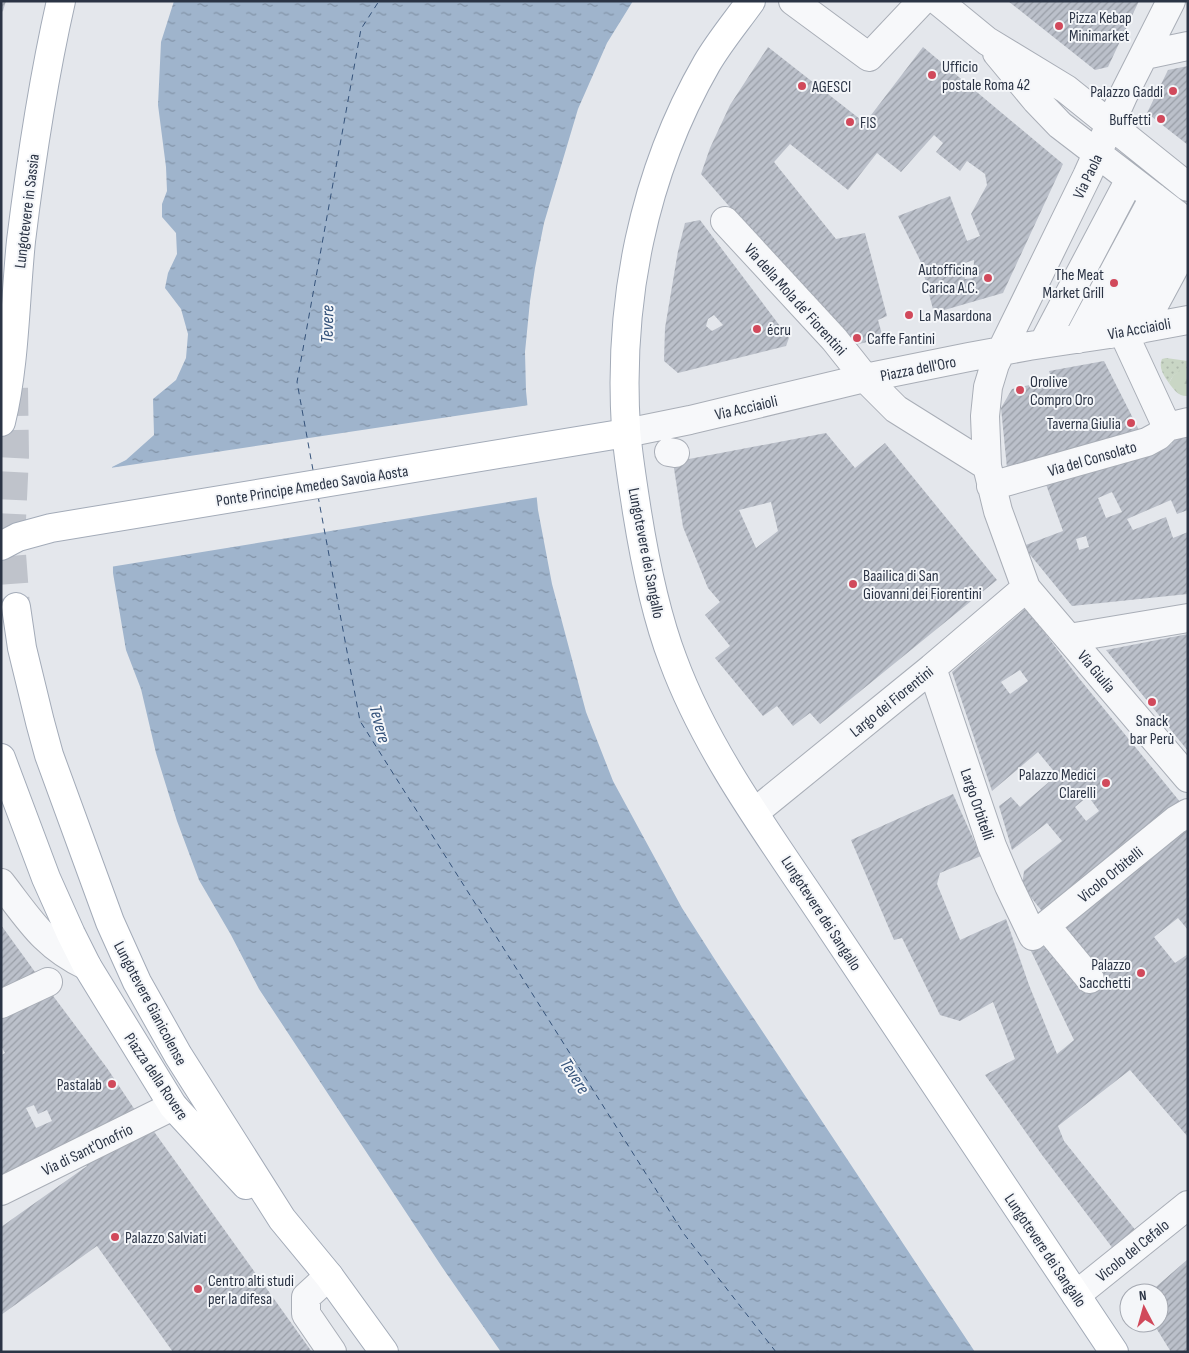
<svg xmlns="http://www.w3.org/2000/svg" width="1189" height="1353" viewBox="0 0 1189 1353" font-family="'Sofia Sans Condensed',sans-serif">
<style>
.grass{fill:url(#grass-dots)}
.forest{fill:url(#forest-firs)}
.water{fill:url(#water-ripples)}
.pier{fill:#e4e7ec}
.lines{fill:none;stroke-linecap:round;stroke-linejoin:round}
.ferry{stroke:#34527a;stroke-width:1;stroke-dasharray:6 5;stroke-linecap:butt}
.building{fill:url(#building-hatch);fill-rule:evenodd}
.major-tunnel{stroke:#bfc3cb;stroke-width:28;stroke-dasharray:28 14;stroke-linecap:butt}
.minor-casing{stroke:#a9aeb7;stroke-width:30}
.major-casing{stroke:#a3abb8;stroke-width:30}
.minor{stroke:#f7f8fa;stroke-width:28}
.major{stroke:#fff;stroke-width:28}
.poi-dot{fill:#d1495b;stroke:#f4f6f9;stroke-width:2}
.labels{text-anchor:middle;stroke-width:4;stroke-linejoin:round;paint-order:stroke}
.poi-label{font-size:16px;fill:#2b3445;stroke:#f4f6f9;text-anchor:start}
.street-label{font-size:16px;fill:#2b3445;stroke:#f4f6f9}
.water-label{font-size:18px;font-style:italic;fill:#34527a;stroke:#f4f6f9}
</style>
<defs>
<pattern id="grass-dots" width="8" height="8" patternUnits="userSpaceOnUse" patternTransform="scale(1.25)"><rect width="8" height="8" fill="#c9d6c5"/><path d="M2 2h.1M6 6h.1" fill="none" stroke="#adb8ab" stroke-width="1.8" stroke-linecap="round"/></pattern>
<pattern id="forest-firs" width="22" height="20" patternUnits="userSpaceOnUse" patternTransform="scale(1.25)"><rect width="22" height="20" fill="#c9d6c5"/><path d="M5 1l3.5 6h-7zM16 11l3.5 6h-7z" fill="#adb8ab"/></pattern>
<pattern id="water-ripples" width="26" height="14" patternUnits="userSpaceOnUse" patternTransform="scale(1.25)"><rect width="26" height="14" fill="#9fb4cc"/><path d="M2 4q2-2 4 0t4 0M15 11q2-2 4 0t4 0" fill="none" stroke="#8293a7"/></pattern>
<pattern id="building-hatch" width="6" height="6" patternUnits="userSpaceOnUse" patternTransform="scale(1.25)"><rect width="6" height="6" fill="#bbc0ca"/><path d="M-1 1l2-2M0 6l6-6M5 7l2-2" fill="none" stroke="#989da6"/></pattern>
</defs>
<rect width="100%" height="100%" fill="#e4e7ec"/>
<!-- grass -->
<path class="grass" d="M1166 358 1188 361V370C1178 371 1173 374 1169 383 1164 376 1158 367 1162 359Z"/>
<!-- forest -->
<path class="forest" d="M1180 370H1188V396C1179 397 1174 390 1169 383L1173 376Z"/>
<!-- water -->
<path class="water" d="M174 1H633L607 43 578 109 544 223 535 268 530 301 525 352 526 391 538 510 552 584 586 712 613 781 682 908 719 966 975 1352H501L442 1267 259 989 231 935 199 880 177 821 156 753 141 689 126 650 113 573 112 467 126 460 154 435 153 399 176 380 186 358 188 334 181 309 165 288 168 273 177 254 176 233 162 217V204L167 191 166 167 158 105 161 42Z"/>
<!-- pier -->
<path class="pier" d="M529 405 539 497 110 567V468Z"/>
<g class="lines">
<!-- ferry -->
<path class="ferry" d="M313 470 297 382 361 29 379 1
M318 496 360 721 684 1234 776 1352"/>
</g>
<!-- building -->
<path class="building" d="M1 1H6L3 11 1 12Z
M1008 1H1139L1108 67 1095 70Z
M768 47 865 123 923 47 1063 164 1003 293 934 313 920 260 898 216 950 196 967 241 980 236 971 214 987 185 985 174 967 161 960 171 936 152 943 143 934 135 901 172 877 153 848 190 790 144 774 162 836 239 865 233 887 316 878 320 883 338 851 346 701 174 710 148 730 105ZM974 260 973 278 965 279 962 264Z
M1188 66V145L1147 113 1168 70Z
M700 220 789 338 786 346 678 373 664 361 665 328 678 251 685 223ZM714 315 723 325 712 331 706 326 708 319Z
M1104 361 1144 440 1008 478 1001 408 1012 389 1052 380 1049 371Z
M826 433 855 468 885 443 997 580 820 724 810 713 793 726 777 706 763 716 715 658 730 646 705 615 720 602 708 588 683 527 673 462ZM771 502 778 531 756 548 739 510Z
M1188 436V510L1177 514 1171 500 1127 519 1133 530 1166 517 1173 538 1188 532V594L1072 606 1023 546 1063 531 1044 479 1172 444 1171 441ZM1112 492 1122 512 1106 518 1098 498ZM1086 536 1089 547 1079 550 1076 539Z
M1026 608 1078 677 1181 803 1045 915 1022 886 1024 871 1062 841 1047 823 1012 850 999 806 1011 797 1020 807 1057 775 1038 752 992 791 952 672ZM1020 670 1028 681 1010 694 1001 682ZM1088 796 1099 811 1086 821 1075 807Z
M1188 634V751L1106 650Z
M953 794 981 856 940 873 937 884 960 940 1006 919 1029 985 1057 1054 1074 1040 1030 949 1188 821V930L1178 918 1154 937 1175 963 1188 954V1137L1130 1070 1058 1126 1064 1141 1137 1232 1114 1250 1042 1155 985 1075 1015 1059 993 1002 960 1021 940 1015 902 938 894 940 851 840Z
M1 925 43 983 1 999Z
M45 985 107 1068 139 1116 1 1179V1055L5 1053 1 1046V1007ZM34 1105 38 1114 47 1110 52 1121 36 1128 26 1108Z
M150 1126 312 1352H173L97 1246 1 1315V1227L87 1166 84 1162Z
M1188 1259V1352H1171L1153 1323H1159V1293H1149Z"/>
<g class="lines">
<!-- major-tunnel -->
<path class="major-tunnel" d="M14 388 15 456 11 541 16 607"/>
<!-- minor casing -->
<g class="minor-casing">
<path id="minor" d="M793 1 869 57 922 1
M938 1 987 41 1066 89 1188 187
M1171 1 1123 96 1087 176 995 364 988 387 985 416 987 466 998 511 1026 588 1188 778
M997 53 1036 100 1060 125 1176 214 1188 226
M1145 55 1188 46
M725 221 834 339 865 378 896 409 987 466
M1141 329 1188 242
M1123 332 1167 427
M1110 334 1166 228 1176 214
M1078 339 1154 197
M1043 344 1130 179
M626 433 690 420 865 378 969 357 1029 346 1123 332 1188 320
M669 452 675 453
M991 486 1147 442 1158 436 1167 427 1188 422
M1069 638 1188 618
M932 668 992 846 1009 886 1033 936 1176 820 1188 813
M755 812 932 668 1026 588
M1 883C29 919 44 946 87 966
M1046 926 1090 979
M1 1004 48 982
M1 1191 173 1106
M329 1276 306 1297V1314L332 1352
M1076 1295 1188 1205"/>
</g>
<!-- major casing -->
<g class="major-casing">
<path id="major" d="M751 1C736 22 720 41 707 63 643 174 618 302 626 429 628 457 633 485 637 512 645 562 655 613 673 660 708 755 775 843 831 928 925 1069 1019 1210 1114 1352
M1 422C15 365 15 300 21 241 31 160 43 80 61 1
M1 546 18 537 51 528 626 433
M16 607 22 648 40 722 49 755 110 922 137 982 178 1055 282 1219 329 1276 384 1352
M1 758 46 878 71 934 87 966 173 1106 246 1185"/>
</g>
<!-- minor -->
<use href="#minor" class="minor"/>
<!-- major -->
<use href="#major" class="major"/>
</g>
<!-- markers -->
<g class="poi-dot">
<circle cx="1059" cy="26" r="5"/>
<circle cx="932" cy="75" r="5"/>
<circle cx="802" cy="86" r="5"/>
<circle cx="1173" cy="91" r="5"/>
<circle cx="1161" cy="119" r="5"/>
<circle cx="850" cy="122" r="5"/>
<circle cx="988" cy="278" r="5"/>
<circle cx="1114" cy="283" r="5"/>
<circle cx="909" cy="315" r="5"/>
<circle cx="757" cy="329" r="5"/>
<circle cx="857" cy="338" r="5"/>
<circle cx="1020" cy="390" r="5"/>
<circle cx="1131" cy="423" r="5"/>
<circle cx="853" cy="584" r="5"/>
<circle cx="1152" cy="702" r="5"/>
<circle cx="1106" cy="783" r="5"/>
<circle cx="1141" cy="973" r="5"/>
<circle cx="112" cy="1084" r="5"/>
<circle cx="115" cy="1237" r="5"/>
<circle cx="198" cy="1289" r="5"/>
</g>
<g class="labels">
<!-- poi labels -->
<g class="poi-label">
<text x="1069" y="23">Pizza Kebap<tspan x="1069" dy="18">Minimarket</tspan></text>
<text x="942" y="72">Ufficio<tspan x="942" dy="18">postale Roma 42</tspan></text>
<text x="812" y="92">AGESCI</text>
<text x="1163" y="97" text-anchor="end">Palazzo Gaddi</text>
<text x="1151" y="125" text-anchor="end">Buffetti</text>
<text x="860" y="128">FIS</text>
<text x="978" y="275" text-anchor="end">Autofficina<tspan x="978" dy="18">Carica A.C.</tspan></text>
<text x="1104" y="280" text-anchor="end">The Meat<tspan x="1104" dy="18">Market Grill</tspan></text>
<text x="919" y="321">La Masardona</text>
<text x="767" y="335">écru</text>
<text x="867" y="344">Caffe Fantini</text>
<text x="1030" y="387">Orolive<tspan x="1030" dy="18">Compro Oro</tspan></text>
<text x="1121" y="429" text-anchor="end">Taverna Giulia</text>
<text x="863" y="581">Baailica di San<tspan x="863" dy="18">Giovanni dei Fiorentini</tspan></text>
<text x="1152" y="726" text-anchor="middle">Snack<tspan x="1152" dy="18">bar Perù</tspan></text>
<text x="1096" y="780" text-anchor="end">Palazzo Medici<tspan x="1096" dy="18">Clarelli</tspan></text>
<text x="1131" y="970" text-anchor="end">Palazzo<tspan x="1131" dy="18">Sacchetti</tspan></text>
<text x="102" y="1090" text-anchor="end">Pastalab</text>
<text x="125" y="1243">Palazzo Salviati</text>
<text x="208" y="1286">Centro alti studi<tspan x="208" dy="18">per la difesa</tspan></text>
</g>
<!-- street labels -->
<g class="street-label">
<text transform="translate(1087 176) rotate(-64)" y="6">Via Paola</text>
<text transform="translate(26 211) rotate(-83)" y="6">Lungotevere in Sassia</text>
<text transform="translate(796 299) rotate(48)" y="6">Via della Mola de' Fiorentini</text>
<text transform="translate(1139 328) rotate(-10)" y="6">Via Acciaioli</text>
<text transform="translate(918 368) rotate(-11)" y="6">Piazza dell'Oro</text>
<text transform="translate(746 407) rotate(-13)" y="6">Via Acciaioli</text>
<text transform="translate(1092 458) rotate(-16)" y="6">Via del Consolato</text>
<text transform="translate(312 485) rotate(-9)" y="6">Ponte Principe Amedeo Savoia Aosta</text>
<text transform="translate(647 553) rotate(79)" y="6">Lungotevere dei Sangallo</text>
<text transform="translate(1097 671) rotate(50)" y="6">Via Giulia</text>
<text transform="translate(891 701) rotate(-39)" y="6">Largo dei Fiorentini</text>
<text transform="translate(978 804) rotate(71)" y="6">Largo Orbitelli</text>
<text transform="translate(1110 874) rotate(-39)" y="6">Vicolo Orbitelli</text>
<text transform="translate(822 913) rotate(57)" y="6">Lungotevere dei Sangallo</text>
<text transform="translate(151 1003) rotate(62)" y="6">Lungotevere Gianicolense</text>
<text transform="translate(157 1076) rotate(56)" y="6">Piazza della Rovere</text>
<text transform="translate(87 1149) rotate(-26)" y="6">Via di Sant'Onofrio</text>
<text transform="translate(1046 1250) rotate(56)" y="6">Lungotevere dei Sangallo</text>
<text transform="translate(1132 1250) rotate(-39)" y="6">Vicolo del Cefalo</text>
</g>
<!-- water labels -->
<g class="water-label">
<text transform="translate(327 324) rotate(-89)" y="6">Tevere</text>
<text transform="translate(380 724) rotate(75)" y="6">Tevere</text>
<text transform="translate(575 1076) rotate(57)" y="6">Tevere</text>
</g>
</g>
<!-- border -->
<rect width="1189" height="1353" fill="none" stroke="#2b3445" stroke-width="5"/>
<!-- north arrow -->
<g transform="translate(1144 1308) rotate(354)"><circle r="24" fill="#f4f6f9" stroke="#a4a8b1"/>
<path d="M0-4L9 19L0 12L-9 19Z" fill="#d1495b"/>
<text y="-8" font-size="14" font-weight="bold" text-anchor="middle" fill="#2b3445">N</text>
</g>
</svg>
